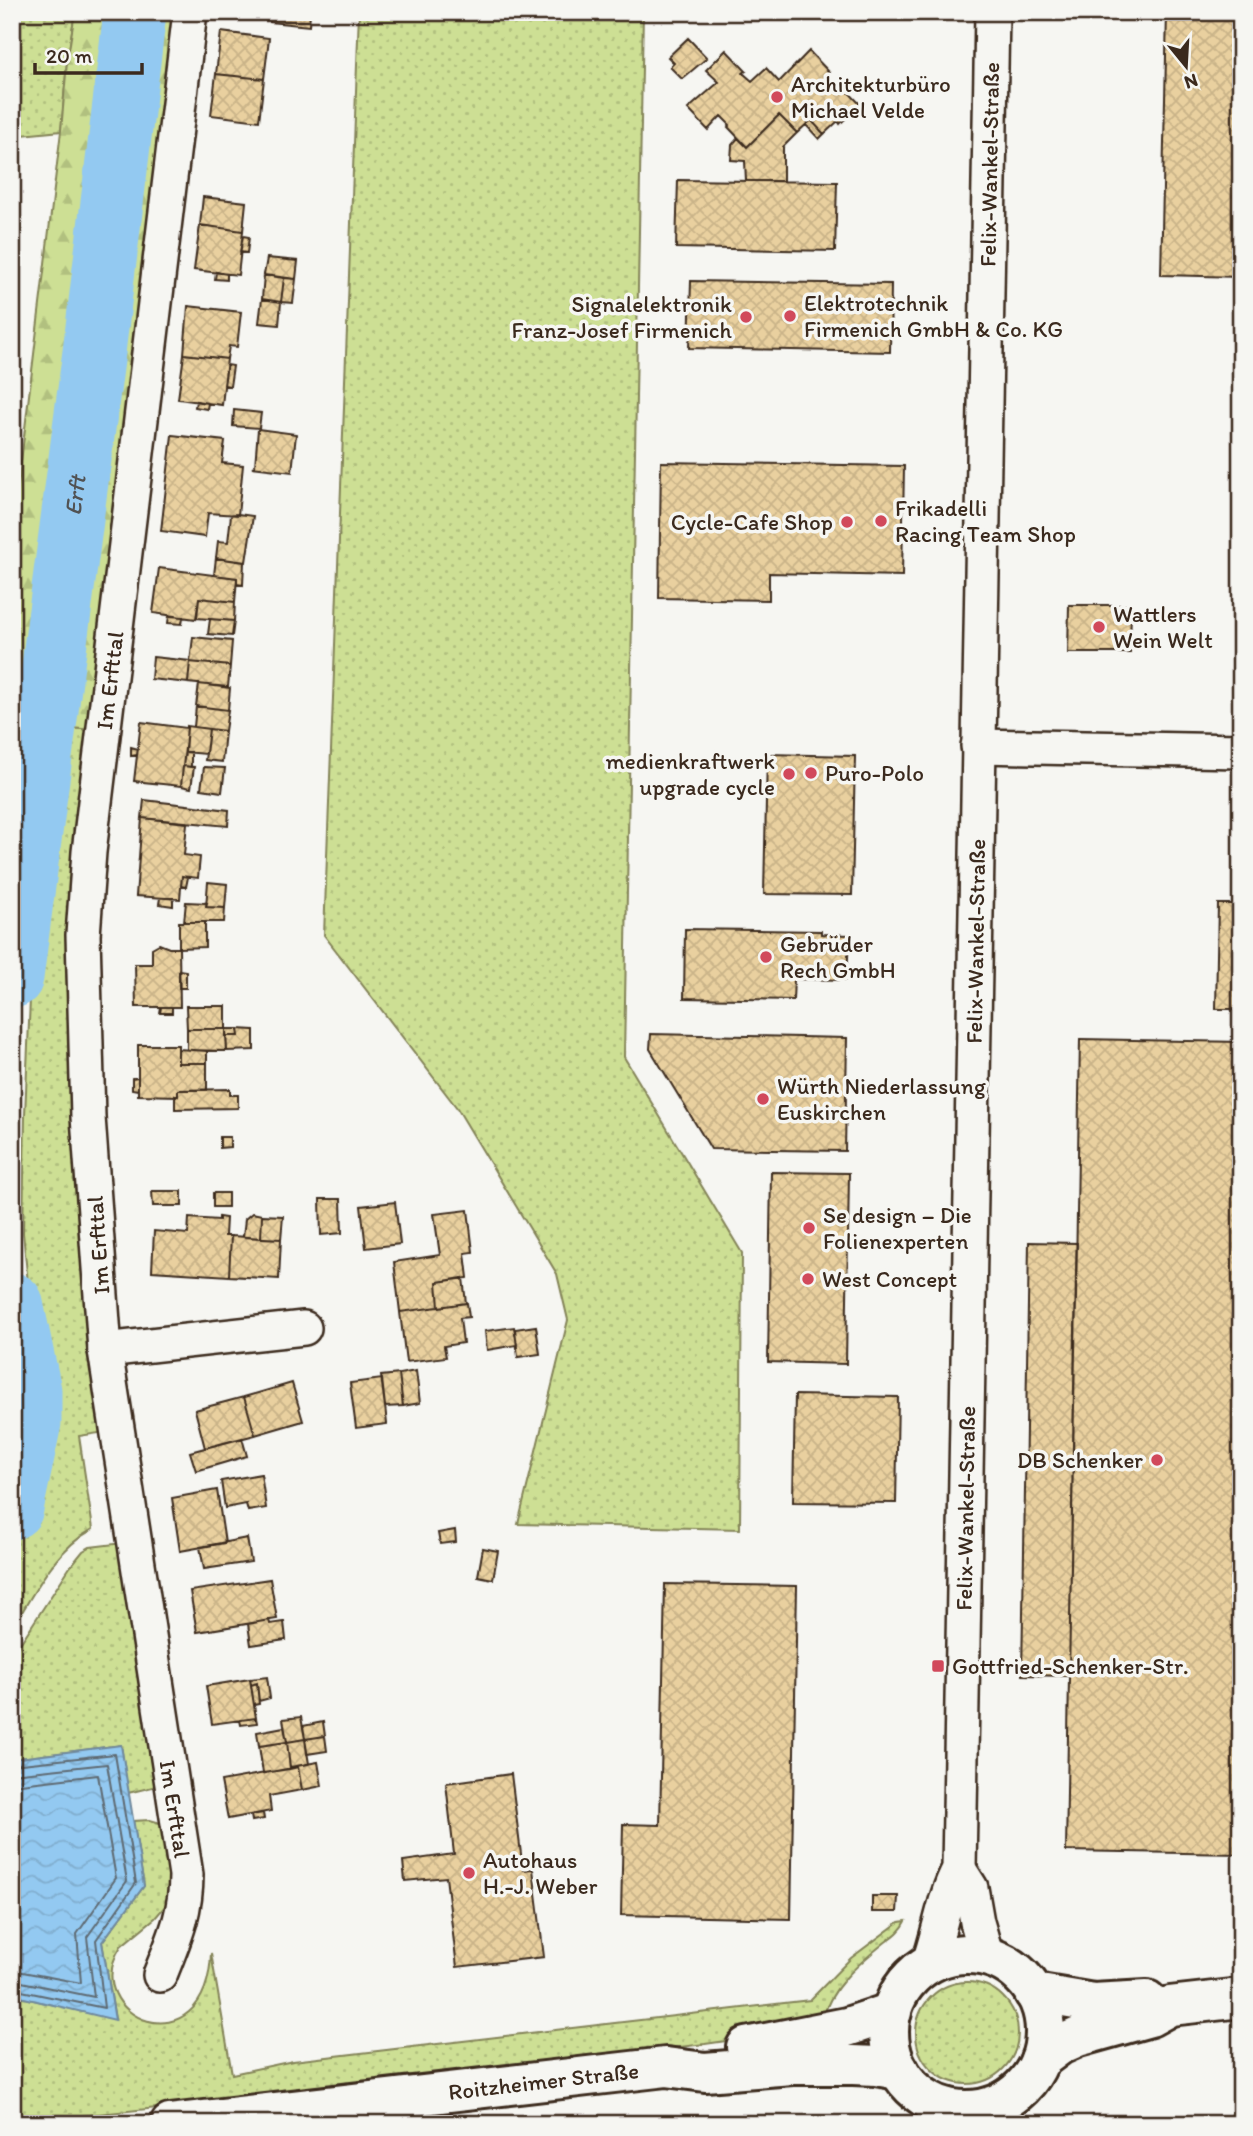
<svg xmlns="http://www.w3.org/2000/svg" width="1253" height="2136" viewBox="0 0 1253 2136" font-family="Itim,sans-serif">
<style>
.green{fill:url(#green-dots);stroke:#848459;stroke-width:2}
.forest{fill:url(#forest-firs);stroke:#848459;stroke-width:2}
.water{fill:url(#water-waves);stroke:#70899d;stroke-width:2}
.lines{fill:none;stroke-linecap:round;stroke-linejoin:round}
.shore{stroke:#5e6a72;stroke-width:2}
.river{stroke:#93c9f1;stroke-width:63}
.building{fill:url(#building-cross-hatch);stroke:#3b2a1e;stroke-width:2}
.minor-casing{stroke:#3b2a1e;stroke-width:38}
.tertiary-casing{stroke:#3b2a1e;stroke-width:44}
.minor{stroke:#f6f6f2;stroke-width:33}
.tertiary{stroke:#f6f6f2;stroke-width:38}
.poi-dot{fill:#d1495b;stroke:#f6f6f2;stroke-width:2.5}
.labels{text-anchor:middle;stroke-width:7;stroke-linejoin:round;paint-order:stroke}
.poi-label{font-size:23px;fill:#3b2a1e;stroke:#f6f6f2;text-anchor:start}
.street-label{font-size:23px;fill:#3b2a1e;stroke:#f6f6f2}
.water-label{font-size:24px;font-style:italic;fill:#515253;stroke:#f6f6f2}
</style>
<defs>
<pattern id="green-dots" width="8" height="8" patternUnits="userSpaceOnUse" patternTransform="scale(1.75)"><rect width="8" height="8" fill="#cddf94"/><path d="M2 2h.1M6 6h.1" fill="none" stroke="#b1c07f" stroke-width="1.8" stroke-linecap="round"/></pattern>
<pattern id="forest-firs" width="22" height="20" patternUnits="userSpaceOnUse" patternTransform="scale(1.75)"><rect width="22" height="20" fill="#cddf94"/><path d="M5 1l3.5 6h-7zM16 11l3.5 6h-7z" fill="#b1c07f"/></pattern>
<pattern id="water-waves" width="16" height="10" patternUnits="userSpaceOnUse" patternTransform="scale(1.75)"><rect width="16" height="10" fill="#93c9f1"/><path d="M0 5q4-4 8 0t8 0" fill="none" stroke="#80adce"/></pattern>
<pattern id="building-cross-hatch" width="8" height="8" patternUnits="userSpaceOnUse" patternTransform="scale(1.75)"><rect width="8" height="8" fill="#e9d09f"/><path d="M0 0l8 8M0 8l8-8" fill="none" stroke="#c9b388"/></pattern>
</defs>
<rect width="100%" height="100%" fill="#f6f6f2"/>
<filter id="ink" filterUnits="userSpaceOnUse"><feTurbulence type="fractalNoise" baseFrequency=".0143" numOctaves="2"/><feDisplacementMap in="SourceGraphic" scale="14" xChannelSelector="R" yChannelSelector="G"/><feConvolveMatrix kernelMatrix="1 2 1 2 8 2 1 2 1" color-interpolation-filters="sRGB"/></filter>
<g filter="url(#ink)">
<!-- green -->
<path class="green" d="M12 12H75L67 62 61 131 12 136Z
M359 12H643L624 1057 742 1253 740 1529 518 1524 568 1320 557 1274 457 1108 324 935Z
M60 727 93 730 106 1432 79 1436 93 1529C54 1550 34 1593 12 1629V1561L29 1488 45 1451 43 1375 29 1293 23 1233 25 1115 31 976 46 820Z
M123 1543 157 1780 153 1787 128 1793 121 1745 12 1759V1656L70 1567 83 1551 90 1547Z
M150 1820 164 1824 172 1883 167 1904 155 1918 121 1946C76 2017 207 2072 211 1953L232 2074 293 2061 810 2000 851 1958 899 1922 906 1921C901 1932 892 1937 883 1944 857 1965 830 1988 822 2021L761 2036 705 2044 235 2100 12 2123V1995L115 2019 102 1942 144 1886 133 1821Z
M916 2033a51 51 0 1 1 102 0a51 51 0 1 1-102 0Z"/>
<!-- forest -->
<path class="forest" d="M75 12H126L12 803V536L61 131 67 62Z
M149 12H180L93 730 60 727 122 205Z"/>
<!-- water -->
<path class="water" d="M121 1745 144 1886 102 1942 115 2020 12 1995V1759Z"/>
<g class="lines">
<!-- shore -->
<path class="shore" d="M12 1765 115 1754 136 1883 96 1940 104 2008 12 1989
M12 1774 107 1764 127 1881 87 1937 94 1997 12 1980
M12 1785 98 1775 116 1878 77 1934 81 1983 12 1970"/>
<!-- river -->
<g class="river">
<path id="s1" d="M12 977 94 352 135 12"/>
<path d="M12 1304 30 1391V1422L12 1508"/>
</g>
</g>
<!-- building -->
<path class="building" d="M270 12H310L309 26 270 22Z
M1167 12H1241V277L1161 275Z
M221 32 269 38 264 79 216 74Z
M688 38 707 58 682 79 670 67 674 63 668 57Z
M726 50 746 71 743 73 752 81 766 68 779 82 809 51 829 72 824 76 836 88 841 84 860 104 840 124 838 121 824 134 811 120 797 133 779 115 747 147 728 127 730 125 721 116 708 130 688 109 719 82 706 70Z
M216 74 264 79 259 121 211 115Z
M779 115 797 133 783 147V181H746L745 161 731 160 732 145 738 138 747 147Z
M811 120 824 134 819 139 806 125Z
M678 180 837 182 835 251 676 248Z
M203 197 246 202 243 231 200 225Z
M200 225 243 231 238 275 194 270Z
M243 236 249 237 247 253 240 252Z
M267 258 298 261 296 279 264 275Z
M216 272 227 274V280L215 279Z
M264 275 284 278 281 302 262 299Z
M284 278 296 279 293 303 281 302Z
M691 281 891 284 890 352 689 348Z
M262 299 281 302 279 325 259 323Z
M188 306 241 312 237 347 229 346 227 359 184 354Z
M184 354 227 359 222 405 178 399Z
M227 365 233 366 230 386 224 385Z
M196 401 208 403 207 409 195 407Z
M234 410 261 413 259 428 233 426Z
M258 429 296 434 292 472 252 467 255 466Z
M172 435 225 441 222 463 243 465 238 515 208 513 205 537 161 531Z
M661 462 904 466 902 576 769 573V600L659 598Z
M238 514 253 516 246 562 216 558 218 541 228 542 231 515Z
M216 558 244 562 243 585 237 584V578L214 575Z
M159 568 237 578 235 602 199 598 196 619 153 613Z
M199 598 235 602 234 621 197 618Z
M1069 605H1131L1130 653H1068Z
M169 616 183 617 182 624 168 623Z
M210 619 234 621 232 636 208 634Z
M193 637 232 641 230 666 190 662Z
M153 657 190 661 188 683 151 679Z
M190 662 230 666 228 687 188 683Z
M199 684 230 688 228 710 196 706Z
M196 706 228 710 225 731 194 727Z
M141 722 187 728 181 786 134 781Z
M187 726 209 729 206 754 185 752Z
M209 729 225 731 222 762 205 760Z
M131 747 138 749 137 755 131 756Z
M185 752H191V767L183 766Z
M767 754 855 756 852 895 764 894Z
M183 766 194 767 191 788 181 786Z
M204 767 225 768 222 792 201 789Z
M144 800 229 810 228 826 142 818Z
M142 818 187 823 184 855 200 857 198 878 182 876 180 899 136 896Z
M182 876 188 877 186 887 181 886Z
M208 882 227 884 225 908 206 907Z
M160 898H173V906L159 904Z
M186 902 207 903 206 907 225 908 224 922H184Z
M1218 904H1241V1009H1216Z
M179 922H205V947L179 948Z
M685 929 821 931V934L849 935 847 980 794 979 793 1000 684 998Z
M159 944 169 948H179L180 1007H136L135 964H152V948Z
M179 970 186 971V988H179Z
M186 1006H226V1029H187Z
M161 1007H172V1013H160Z
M187 1029H226L227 1051 187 1050Z
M226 1029H238L239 1036H226Z
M238 1029 254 1030V1050L227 1051 226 1036H239Z
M651 1034 847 1038 845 1151 711 1149 650 1049Z
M1080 1039 1241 1042V1854L1066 1851Z
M138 1045H178V1063H207V1090H178V1096L138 1095Z
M178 1049 207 1051V1063H178Z
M138 1077V1090L132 1089V1078Z
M230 1089V1095H238V1108L175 1109V1095L178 1096V1090Z
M220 1137H230V1147L220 1148Z
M771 1172 849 1173 846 1364 768 1362Z
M152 1191H182V1206H153Z
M213 1193H228V1207H213Z
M320 1199H341L342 1233 321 1235Z
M395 1202 400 1244 366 1248 361 1206Z
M468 1210 473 1252 465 1253 468 1278 437 1282 439 1307 400 1312 394 1262 440 1255 434 1214Z
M252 1213 262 1215 261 1238 243 1237 245 1219Z
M262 1215 283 1216 281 1239 261 1238Z
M219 1217 226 1218 225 1236H231L229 1276 152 1271 154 1231 188 1234 189 1218 219 1220Z
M231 1236 281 1239 279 1279 229 1276Z
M1029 1242 1077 1243 1069 1676 1022 1675Z
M463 1278 466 1303 439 1307 437 1282Z
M467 1303 469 1317 460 1318 463 1343 444 1346 446 1357 406 1362 400 1312Z
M536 1326 540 1354 518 1357 515 1329Z
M514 1327 517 1345 487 1350 485 1331Z
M416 1371 420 1403 403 1406 399 1374Z
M399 1374 403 1406 385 1407 381 1376Z
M382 1379 387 1424 356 1428 350 1383Z
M292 1383 303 1421 255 1435 244 1397Z
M795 1395 898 1397 896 1503 793 1502Z
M244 1397 255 1435 205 1448 195 1410Z
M242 1438 247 1456 196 1471 190 1452Z
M261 1474 266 1508 248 1511 246 1504 225 1508 221 1481Z
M217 1490 225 1543 180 1551 172 1498Z
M455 1530 456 1542 440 1544 438 1533Z
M247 1538 251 1562 204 1569 200 1547Z
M483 1548 498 1551 493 1579 478 1576Z
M270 1579 277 1619 197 1632 190 1591Z
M665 1584 797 1586 791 1919 621 1915 623 1824 660 1825Z
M269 1620 270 1624 284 1622 286 1640 251 1645 248 1624Z
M267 1677 270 1698 259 1701 257 1683 251 1685 250 1679Z
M250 1679 256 1718 212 1724 206 1686Z
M257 1683 259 1704 254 1705 251 1685Z
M301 1717 305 1739 287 1742 283 1719Z
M256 1718 257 1723 241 1725 240 1720Z
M323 1722 325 1736 305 1739 303 1726Z
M284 1727 287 1742 259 1746 257 1732Z
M325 1736 327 1751 307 1754 305 1739Z
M305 1739 309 1764 290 1767 287 1742Z
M287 1742 290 1769 263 1773 259 1746Z
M318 1762 322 1786 302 1790 298 1767 290 1769V1767Z
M298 1767 302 1790 269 1796 271 1811 228 1819 221 1781Z
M511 1774 523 1870 533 1869 544 1957 457 1967 446 1877 405 1881 403 1861 454 1854 446 1783Z
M263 1813 264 1819 252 1821 251 1815Z
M872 1896H898L897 1912H872Z"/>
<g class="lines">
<!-- minor casing -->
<g class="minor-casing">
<g id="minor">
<path d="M978 746 1241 751"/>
<path d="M105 1350 304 1328"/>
<path d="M959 1869 971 1888 977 1922 987 1957"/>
<path id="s2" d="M928 1965C940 1932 943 1899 959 1869L992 12"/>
<path id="s3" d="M160 1975C174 1939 186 1915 186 1875L105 1350 88 1117 83 935 89 852 190 12"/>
<path d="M941 2105 947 2124"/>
<path d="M996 2124 1004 2100"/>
</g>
</g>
<!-- tertiary casing -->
<g class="tertiary-casing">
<g id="tertiary">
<circle cx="967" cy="2032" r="78"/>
<path d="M1034 1993 1093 2003 1147 2000"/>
<path d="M746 2047 847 2027 892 2012"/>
<path d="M1040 2060 1060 2045 1078 2037 1150 2017 1170 2006 1241 1998"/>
<path id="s4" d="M170 2124 666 2067 705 2072 792 2065H853L876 2066 899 2070"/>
</g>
</g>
<!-- minor -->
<use href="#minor" class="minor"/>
<!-- tertiary -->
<use href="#tertiary" class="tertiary"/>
</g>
</g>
<!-- markers -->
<g class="poi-dot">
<circle cx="777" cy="97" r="7"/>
<circle cx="790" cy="316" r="7"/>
<circle cx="746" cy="317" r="7"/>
<circle cx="881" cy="521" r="7"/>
<circle cx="847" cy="522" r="7"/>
<circle cx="1099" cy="627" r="7"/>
<circle cx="811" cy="773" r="7"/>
<circle cx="789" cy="774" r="7"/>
<circle cx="766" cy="957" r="7"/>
<circle cx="763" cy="1099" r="7"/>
<circle cx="809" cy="1228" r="7"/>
<circle cx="808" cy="1279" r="7"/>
<circle cx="1157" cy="1460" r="7"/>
<rect x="931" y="1659" width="14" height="14" rx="3.5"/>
<circle cx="469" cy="1873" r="7"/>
</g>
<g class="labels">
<!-- poi labels -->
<g class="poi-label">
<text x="791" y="92">Architekturbüro<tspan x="791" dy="26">Michael Velde</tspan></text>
<text x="804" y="311">Elektrotechnik<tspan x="804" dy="26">Firmenich GmbH &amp; Co. KG</tspan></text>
<text x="732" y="312" text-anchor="end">Signalelektronik<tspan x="732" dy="26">Franz-Josef Firmenich</tspan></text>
<text x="895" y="516">Frikadelli<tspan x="895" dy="26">Racing Team Shop</tspan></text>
<text x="833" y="530" text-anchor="end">Cycle-Cafe Shop</text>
<text x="1113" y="622">Wattlers<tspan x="1113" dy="26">Wein Welt</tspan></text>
<text x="775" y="769" text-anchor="end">medienkraftwerk<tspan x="775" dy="26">upgrade cycle</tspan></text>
<text x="825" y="781">Puro-Polo</text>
<text x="780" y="952">Gebrüder<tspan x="780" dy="26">Rech GmbH</tspan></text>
<text x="777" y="1094">Würth Niederlassung<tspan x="777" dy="26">Euskirchen</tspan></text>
<text x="823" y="1223">Se design – Die<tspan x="823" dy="26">Folienexperten</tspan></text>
<text x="822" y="1287">West Concept</text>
<text x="1143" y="1468" text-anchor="end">DB Schenker</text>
<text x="952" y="1674">Gottfried-Schenker-Str.</text>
<text x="483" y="1868">Autohaus<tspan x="483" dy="26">H.-J. Weber</tspan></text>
</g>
<!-- street labels -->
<g class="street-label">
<text dy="8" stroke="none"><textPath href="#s2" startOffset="1806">Felix-Wankel-Straße</textPath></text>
<text dy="8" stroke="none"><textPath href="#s3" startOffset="1307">Im Erfttal</textPath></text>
<text dy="8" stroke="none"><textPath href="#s2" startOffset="1029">Felix-Wankel-Straße</textPath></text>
<text transform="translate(98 1245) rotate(-94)" y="8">Im Erfttal</text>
<text dy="8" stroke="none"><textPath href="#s2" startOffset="462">Felix-Wankel-Straße</textPath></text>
<text transform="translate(175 1809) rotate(81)" y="8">Im Erfttal</text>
<text dy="8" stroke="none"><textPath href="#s4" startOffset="376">Roitzheimer Straße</textPath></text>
</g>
<!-- water labels -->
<g class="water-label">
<text dy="8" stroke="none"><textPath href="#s1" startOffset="486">Erft</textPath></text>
</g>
</g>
<!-- margin -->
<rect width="1253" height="2136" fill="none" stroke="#f6f6f2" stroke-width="42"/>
<rect x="21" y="21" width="1211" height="2094" fill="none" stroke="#3b2a1e" stroke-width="2.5" filter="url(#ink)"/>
<!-- north arrow -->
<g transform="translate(1186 66) rotate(162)" stroke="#f6f6f2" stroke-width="5" paint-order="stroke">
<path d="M0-5L12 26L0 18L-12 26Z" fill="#3b2a1e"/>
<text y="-10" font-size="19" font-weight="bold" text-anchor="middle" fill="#3b2a1e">N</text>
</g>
<!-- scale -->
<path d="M35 63v10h107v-10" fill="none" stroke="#3b2a1e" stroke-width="3.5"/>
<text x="46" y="63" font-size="21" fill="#3b2a1e" stroke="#f6f6f2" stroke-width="5" paint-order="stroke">20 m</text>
</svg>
